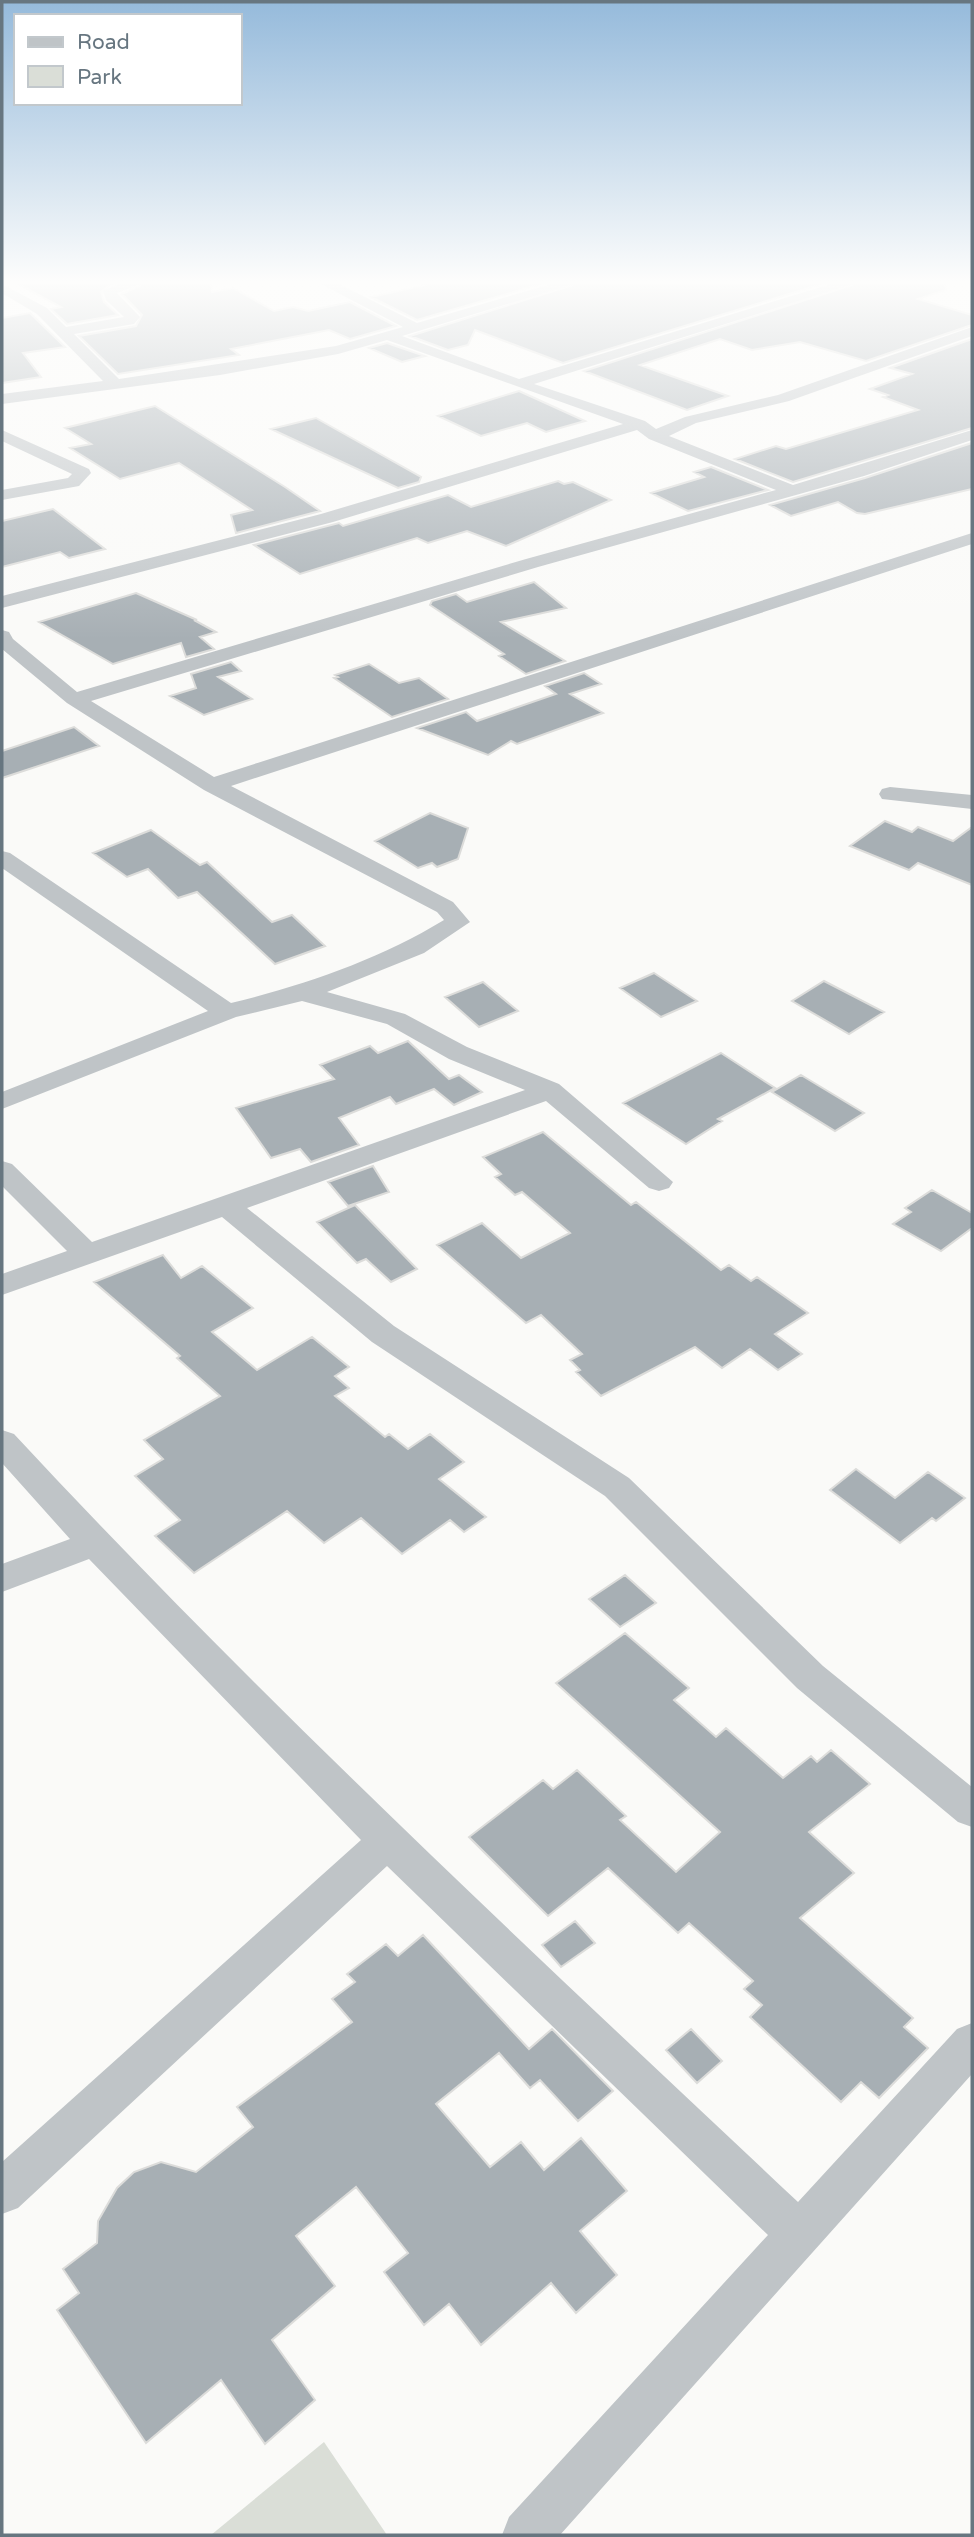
<svg xmlns="http://www.w3.org/2000/svg" width="974" height="2537" viewBox="0 0 974 2537" font-family="'Varela Round',sans-serif">
<style>
.green{fill:#daded7}
.building{fill:#a7afb4;stroke:#dcdcda;stroke-width:2}
.lines{fill:none;stroke-linecap:round;stroke-linejoin:round}
.minor{fill:#bfc4c7;fill-rule:evenodd}
</style>
<rect width="100%" height="100%" fill="#fafaf8"/>
<!-- green -->
<path class="green" d="M324 2442 387 2535H211Z"/>
<!-- building -->
<path class="building" d="M18 284H112L101 292 104 302 118 315 67 324 51 309 61 307Z
M143 284H211L212 292 233 288 274 311 293 307 308 311 350 302 396 326 350 339 329 330 231 349 239 355 118 374 79 336 136 326 142 315 122 294Z
M429 284H541L417 320 371 297Z
M576 284H822L563 363 475 330 468 345 448 350 410 336Z
M855 284H945L946 290 918 299 972 315V325L866 361 800 342 752 350 720 339 640 365 728 396 687 410 584 371Z
M30 313 65 347 23 353 41 377 2 383V318Z
M972 339V428L793 482 735 459 776 446 786 449 918 410 883 397 888 395 870 389 912 374 890 368Z
M387 343 425 356 402 362 369 348Z
M519 391 585 421 546 432 527 423 481 436 438 416Z
M155 406 285 487 320 511 236 533 231 515 252 510 179 463 120 479 70 448 91 444 65 428Z
M316 418 421 477 419 482 398 488 271 429Z
M972 443V489L865 514 857 513 838 502 791 516 770 505 865 478Z
M711 467 768 490 688 511 651 493 704 477 694 472Z
M558 481 564 484 573 482 611 500 506 546 467 531 428 543 417 538 300 574 254 545 339 523 343 526 448 495 471 507Z
M53 509 105 549 69 558 60 552 2 567V521Z
M534 582 566 608 501 622 565 661 526 674 499 656 504 654 430 605 432 601 456 594 467 602Z
M136 593 197 620H194L216 632 200 637 214 649 186 657 181 643 113 664 39 622Z
M231 662 241 671 218 677 252 699 204 715 170 696 196 688 191 674Z
M369 664 399 683 419 678 448 699 392 717 334 678 338 677 335 675Z
M584 673 601 684 570 694 603 713 517 744 511 741 488 755 417 728 466 712 477 721 556 694 545 686Z
M74 727 99 746 2 778V751Z
M430 813 468 828 458 859 437 867 432 863 418 868 375 841Z
M885 821 912 832 918 827 953 841 972 827V885L918 863 909 870 850 846Z
M151 830 200 865 207 862 272 922 292 915 325 946 275 964 197 892 178 898 148 869 127 877 93 853Z
M654 973 697 1001 661 1017 620 988Z
M824 981 884 1012 849 1034 792 1001Z
M483 982 518 1011 479 1027 445 997Z
M408 1041 449 1079 459 1075 482 1092 454 1105 434 1089 396 1104 390 1097 339 1118 359 1145 311 1162 300 1149 271 1158 236 1108 334 1079 320 1065 370 1046 378 1053Z
M721 1053 775 1088 718 1119 722 1121 686 1144 623 1103Z
M801 1075 864 1113 835 1131 772 1092Z
M543 1132 631 1205 636 1202 721 1270 729 1265 751 1281 757 1277 808 1313 775 1334 802 1354 778 1370 750 1349 722 1368 695 1347 601 1396 576 1372 580 1370 570 1360 582 1354 541 1315 526 1323 437 1245 482 1223 521 1258 570 1233 522 1192 515 1195 495 1177 501 1174 483 1157Z
M373 1166 389 1192 348 1206 328 1182Z
M932 1190 972 1213V1228L941 1251 893 1224 911 1212 905 1208Z
M355 1205 417 1269 391 1282 366 1259 357 1263 317 1222Z
M163 1255 181 1278 202 1266 253 1308 212 1332 257 1370 312 1337 349 1367 335 1376 349 1388 335 1396 385 1437 389 1434 408 1449 430 1434 464 1462 439 1479 486 1517 464 1532 450 1520 402 1554 361 1518 324 1543 287 1511 194 1573 155 1536 180 1520 135 1476 163 1459 144 1440 220 1396 177 1358 180 1356 94 1282Z
M856 1469 895 1498 928 1472 965 1498 936 1521 932 1518 900 1543 830 1490Z
M625 1575 656 1603 620 1627 589 1599Z
M625 1633 689 1688 674 1700 716 1737 726 1728 783 1778 811 1756 817 1762 831 1750 870 1784 809 1832 854 1873 800 1918 913 2018 904 2027 928 2048 879 2098 861 2082 841 2102 750 2017 762 2005 744 1989 753 1981 689 1923 678 1933 608 1868 548 1916 469 1837 543 1780 553 1789 577 1770 626 1816 620 1820 676 1872 720 1832 556 1683Z
M575 1921 595 1943 561 1967 542 1945Z
M423 1935 529 2049 552 2029 613 2091 578 2121 540 2080 530 2088 499 2053 436 2104 490 2167 521 2142 544 2170 581 2138 627 2191 580 2231 617 2275 576 2313 551 2283 481 2345 449 2304 424 2325 384 2272 408 2253 356 2187 296 2236 335 2286 272 2340 315 2400 265 2444 221 2380 146 2443 57 2310 79 2293 63 2269 97 2243 98 2221 117 2188 134 2172 161 2162 196 2172 253 2127 237 2107 352 2022 332 1999 355 1982 347 1974 386 1944 398 1956Z
M691 2029 722 2061 697 2083 666 2050Z"/>
<g class="lines">
<!-- minor -->
<path class="minor" d="M2 284 47 308 66 327 124 317 106 300 103 291 119 284H141L117 293 140 317 134 324 74 334 119 379 336 346 403 327 321 284H339L417 323 551 284H574L402 336 519 379 831 284H853L534 384 645 421 656 429 685 417 778 395 972 327V336L789 401 696 423 669 436 793 485 972 430V440L864 476 538 567 91 701 214 777 972 533V544L231 786 453 902 470 922 424 953 327 992 405 1014 467 1047 559 1084 673 1182 669 1188 659 1191 649 1188 546 1101 247 1208 394 1326 629 1478 823 1666 972 1787V1827L958 1822 797 1688 605 1496 372 1342 222 1217 2 1295V1274L67 1251 2 1186V1161L12 1164 92 1242 525 1090 449 1059 387 1024 302 1001 236 1017 2 1109V1092L208 1011 2 868V851L10 853 231 1003C305 985 378 960 444 920L437 912 204 790 67 703 2 649V630L9 632 13 639 77 692 526 559 776 490 649 439 637 430 333 522 2 608V596L321 514 623 424 387 340 338 354 220 375 2 404V394L103 381 37 314 2 293Z
M2 430 89 469 91 473 79 486 2 500V490L68 478 72 474 2 441Z
M890 787 972 795V809L882 799 879 794 882 789Z
M2 1430 14 1434C263 1702 531 1951 798 2202L957 2029 972 2023V2074L560 2535H502L509 2517 768 2235 387 1866 18 2208 2 2214V2162L361 1840 89 1559 2 1592V1564L70 1539 2 1463Z"/>
</g>
<!-- sky -->
<linearGradient id="sky" x2="0" y2="1"><stop stop-color="#95badb"/><stop offset="0.44" stop-color="#fdfdfc"/><stop offset="1" stop-color="#fdfdfc" stop-opacity="0"/></linearGradient>
<rect width="974" height="639" fill="url(#sky)"/>
<!-- border -->
<rect width="974" height="2537" fill="none" stroke="#677680" stroke-width="7"/>
<!-- legend -->
<rect x="14" y="14" width="228" height="91" fill="#ffffff" stroke="#c2c8cc" stroke-width="2"/>
<rect x="28" y="37" width="35" height="10" fill="#bfc4c7" stroke="#c2c8cc" stroke-width="2"/>
<text x="77" y="49" font-size="21" fill="#677680">Road</text>
<rect x="28" y="66" width="35" height="21" fill="#daded7" stroke="#c2c8cc" stroke-width="2"/>
<text x="77" y="84" font-size="21" fill="#677680">Park</text>
</svg>
